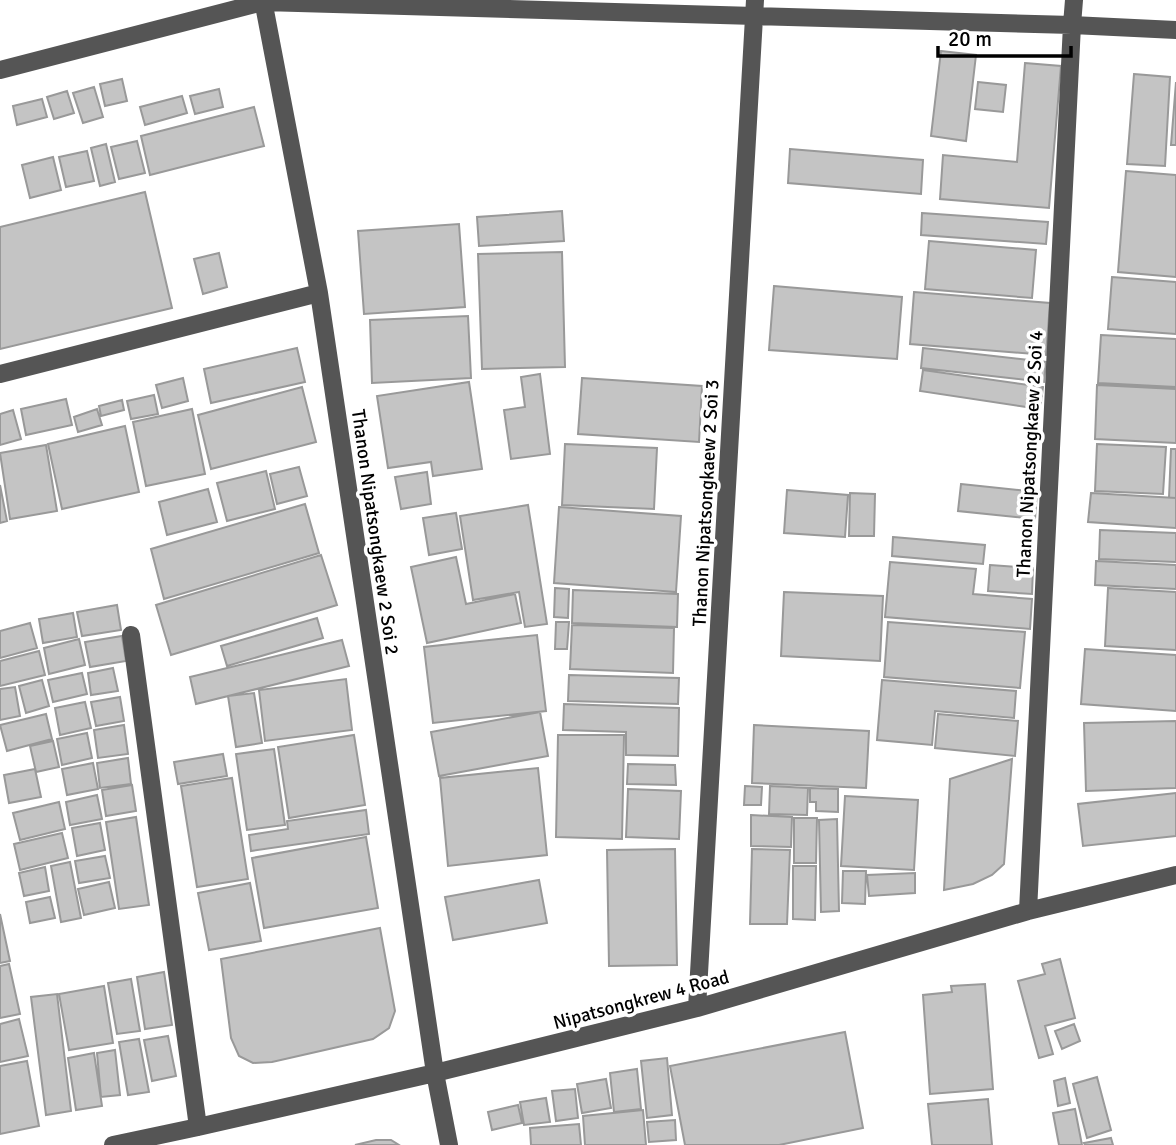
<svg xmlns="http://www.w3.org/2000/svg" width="1176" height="1145" viewBox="0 0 1176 1145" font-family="Signika,sans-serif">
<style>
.building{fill:#c4c4c4;stroke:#999;stroke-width:2}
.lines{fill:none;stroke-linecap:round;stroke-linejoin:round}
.minor{stroke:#555;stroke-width:18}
.labels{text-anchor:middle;stroke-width:7;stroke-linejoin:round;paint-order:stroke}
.street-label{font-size:19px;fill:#000;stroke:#fff}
</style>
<rect width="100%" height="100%" fill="#fff"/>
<!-- building -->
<path class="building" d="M941 51 976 55 966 141 931 136Z
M1025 63 1061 66 1049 208 940 199 943 155 1017 162Z
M1134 74 1170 77 1165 166 1127 164Z
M122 79 127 101 105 106 100 84Z
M978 82 1006 85 1003 112 975 109Z
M1176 82V145H1171Z
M94 87 103 117 83 123 73 93Z
M219 89 223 107 195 114 190 96Z
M67 91 74 113 54 119 47 97Z
M182 96 187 113 145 125 140 107Z
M42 99 47 117 17 125 13 106Z
M254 107 264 146 150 175 141 136Z
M137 141 145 173 119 179 111 147Z
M106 144 115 182 100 186 91 148Z
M790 149 923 160 921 194 788 183Z
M87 151 94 181 66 187 59 157Z
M53 157 61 190 30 198 22 165Z
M1126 171 1176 175V277L1118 272Z
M145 192 172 308 0 349V227Z
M562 211 564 241 479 246 477 217Z
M922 213 1048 222 1046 244 921 235Z
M459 224 465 307 364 314 358 231Z
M929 241 1036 250 1032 298 925 289Z
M562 252 565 367 482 369 478 254Z
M219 253 227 287 203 294 194 259Z
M1112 277 1176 282V334L1108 329Z
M774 286 902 297 897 359 769 350Z
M914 292 1050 303 1046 355 910 344Z
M468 316 471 378 372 383 370 320Z
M1101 335 1176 339V387L1098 383Z
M297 348 305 382 211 403 204 369Z
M923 348 1046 362 1044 382 921 368Z
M923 370 1043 387 1040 409 920 391Z
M540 374 550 454 511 459 504 410 525 407 521 377Z
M183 378 188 401 162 408 156 385Z
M582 378 702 386 699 442 578 434Z
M469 382 482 469 433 476 431 462 388 468 377 396Z
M1097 385 1176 389V443L1095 439Z
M302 387 316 442 211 469 198 415Z
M154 395 158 414 131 419 127 401Z
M66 399 72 425 26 435 21 409Z
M122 400 124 410 101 416 99 406Z
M97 409 102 425 78 432 74 417Z
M192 409 205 474 146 486 133 422Z
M13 410 21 439 0 445V414Z
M125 426 139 492 62 509 48 444Z
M565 444 657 448 654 509 562 505Z
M1097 444 1166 447 1163 494 1095 491Z
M46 445 57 511 10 519 0 453Z
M1171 449H1176V498H1169Z
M299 467 307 496 277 504 270 474Z
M266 471 275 509 227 521 217 483Z
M427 472 431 504 401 509 395 477Z
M961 484 1037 492 1035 519 958 511Z
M0 485 7 521 0 523Z
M208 489 217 522 167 535 159 502Z
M787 490 848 495 845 537 784 533Z
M850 493 875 494 874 536H849Z
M1091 493 1176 498V528L1088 522Z
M305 504 319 553 164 599 151 549Z
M528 505 547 624 525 627 519 592 473 600 460 516Z
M559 507 681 516 676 592 554 583Z
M456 513 462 549 429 555 423 518Z
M1100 530 1176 533V562L1099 559Z
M893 537 985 545 983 564 892 556Z
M321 555 337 605 171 655 156 605Z
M456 557 466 604 515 594 521 623 427 643 411 567Z
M1096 561 1176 565V589L1095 585Z
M890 562 976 569 973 594 1032 599 1030 629 885 617Z
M990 565 1033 568 1032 594 988 591Z
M555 588 569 589 568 618 554 617Z
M1108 588 1176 592V650L1105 646Z
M573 590 678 594 677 627 572 623Z
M784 592 883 596 880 661 781 656Z
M117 605 121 630 82 636 77 612Z
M73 613 77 637 43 643 39 619Z
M317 618 323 638 227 666 221 646Z
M556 622H569L567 649H555Z
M888 622 1025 632 1020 688 884 677Z
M30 623 37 648 0 658V631Z
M572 625 674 628 673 673 570 669Z
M537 635 546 711 433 723 424 647Z
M122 636 126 661 90 667 85 642Z
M79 639 85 665 49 674 44 648Z
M342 640 349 666 196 704 190 677Z
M1085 649 1176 655V711L1081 704Z
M39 651 45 675 0 686V661Z
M113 668 118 691 91 695 88 673Z
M82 673 87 694 53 702 48 680Z
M569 675 679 678 678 704 568 701Z
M346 679 352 730 265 741 259 690Z
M42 680 49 706 26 713 19 686Z
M882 680 1016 691 1014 718 935 711 932 745 877 740Z
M15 687 20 716 0 720V689Z
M254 693 262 743 236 747 228 696Z
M120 697 124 721 96 726 91 702Z
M85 702 91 728 60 735 55 708Z
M564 704 679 708 678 756 626 755V732L563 730Z
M540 712 548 756 439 776 431 732Z
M46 714 52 739 7 751 0 725Z
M938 714 1018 721 1015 756 935 748Z
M1176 721V788L1086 791 1084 723Z
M124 725 128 754 98 758 94 730Z
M754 725 869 731 866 788 752 783Z
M87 733 92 758 62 765 57 739Z
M354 735 365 805 289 818 278 747Z
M558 735H624L622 839 556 837Z
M53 741 59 767 36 772 30 746Z
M274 749 285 825 247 830 236 754Z
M223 754 227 776 178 784 174 762Z
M128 758 131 784 100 788 97 763Z
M1012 759 1004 864 992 875 973 884 944 890 950 779Z
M93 763 98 789 67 795 62 769Z
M628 764 675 765 676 785 627 784Z
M538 768 547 855 448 866 440 778Z
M35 769 41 797 9 803 4 775Z
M232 778 248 879 197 887 181 786Z
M132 785 136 811 106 816 102 790Z
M745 786 762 787 761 805H744Z
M770 786 808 788 807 815 769 814Z
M810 788 838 789V812L816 811V802H810Z
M628 789 681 791 679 839 626 837Z
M1176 793V836L1083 846 1078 804Z
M97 795 102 819 70 825 66 802Z
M845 796 918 800 914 870 841 866Z
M59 802 65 829 20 840 13 813Z
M366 810 369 834 251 851 249 835 288 829 287 821Z
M751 815 792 817 791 847 751 846Z
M136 817 149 905 119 909 106 822Z
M794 818H817L816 863H794Z
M837 819 839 911 821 912 819 820Z
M100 823 105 850 77 856 72 828Z
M62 833 68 858 20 870 14 844Z
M366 837 378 908 264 928 252 858Z
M675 849 677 965 609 966 607 850Z
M752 849 790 850 787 924H750Z
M105 856 110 878 79 883 75 861Z
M70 862 81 918 61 922 51 866Z
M793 866H816L815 920 793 919Z
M45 867 49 891 24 896 19 873Z
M843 871H866L865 904 842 903Z
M915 873V893L869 896 867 875Z
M539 880 547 923 453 940 445 897Z
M109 882 115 908 84 915 78 889Z
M250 883 261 941 209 950 198 893Z
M50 897 55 918 30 923 26 902Z
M0 914 10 961 0 963Z
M380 928 395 1011 389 1028 373 1039 272 1062 253 1063 239 1056 231 1038 221 959Z
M1060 959 1075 1018 1045 1026 1053 1054 1039 1058 1018 981 1045 974 1042 964Z
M9 964 20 1014 0 1018V966Z
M164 972 172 1025 145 1029 137 977Z
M131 979 140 1031 117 1034 108 983Z
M985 984 993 1089 930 1094 923 995 952 992 951 986Z
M104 986 113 1043 69 1050 59 994Z
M57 994 71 1111 46 1115 31 997Z
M19 1019 28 1056 0 1062V1024Z
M1074 1024 1080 1041 1062 1049 1055 1031Z
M845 1032 863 1128 779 1145H685L670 1066Z
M168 1036 176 1076 152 1081 144 1040Z
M139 1039 149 1092 128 1095 119 1042Z
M115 1050 120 1095 101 1097 97 1053Z
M94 1053 102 1106 76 1110 68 1058Z
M667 1058 672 1115 647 1118 641 1061Z
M27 1061 39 1126 0 1134V1066Z
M637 1069 641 1109 614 1112 610 1073Z
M1097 1077 1111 1130 1087 1138 1073 1084Z
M1065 1078 1070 1103 1058 1106 1054 1081Z
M606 1079 611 1108 582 1113 577 1084Z
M575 1089 578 1118 556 1121 552 1091Z
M546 1098 550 1122 524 1125 520 1102Z
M988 1099 992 1145H932L928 1104Z
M518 1105 522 1123 492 1130 488 1112Z
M1075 1109 1082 1145H1059L1053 1113Z
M643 1110 646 1145H585L583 1116Z
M675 1120 676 1140 649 1142 647 1122Z
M579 1124 581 1145H531L530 1128Z
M1111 1138 1113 1145H1085L1084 1143Z
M376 1140H391L399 1145H355Z"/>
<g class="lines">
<!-- minor -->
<path class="minor" d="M263 0 319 293 435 1073 449 1145
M0 70 263 2 1072 25 1176 30
M0 374 319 293
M131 635 198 1127
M1028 911 1072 25 1074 0
M697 1008 755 0
M113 1145 198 1127 435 1073 697 1008 1028 911 1176 875"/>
</g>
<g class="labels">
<!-- street labels -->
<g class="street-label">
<text transform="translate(1029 454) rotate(-87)" y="7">Thanon Nipatsongkaew 2 Soi 4</text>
<text transform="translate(705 503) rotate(-87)" y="7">Thanon Nipatsongkaew 2 Soi 3</text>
<text transform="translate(376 532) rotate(82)" y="7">Thanon Nipatsongkaew 2 Soi 2</text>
<text transform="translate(641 999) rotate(-15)" y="7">Nipatsongkrew 4 Road</text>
</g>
</g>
<!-- scale -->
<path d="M938 46v10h133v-10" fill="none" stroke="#000000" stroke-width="3.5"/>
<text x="948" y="46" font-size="21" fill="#000000" stroke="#ffffff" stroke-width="5" paint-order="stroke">20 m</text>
</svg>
